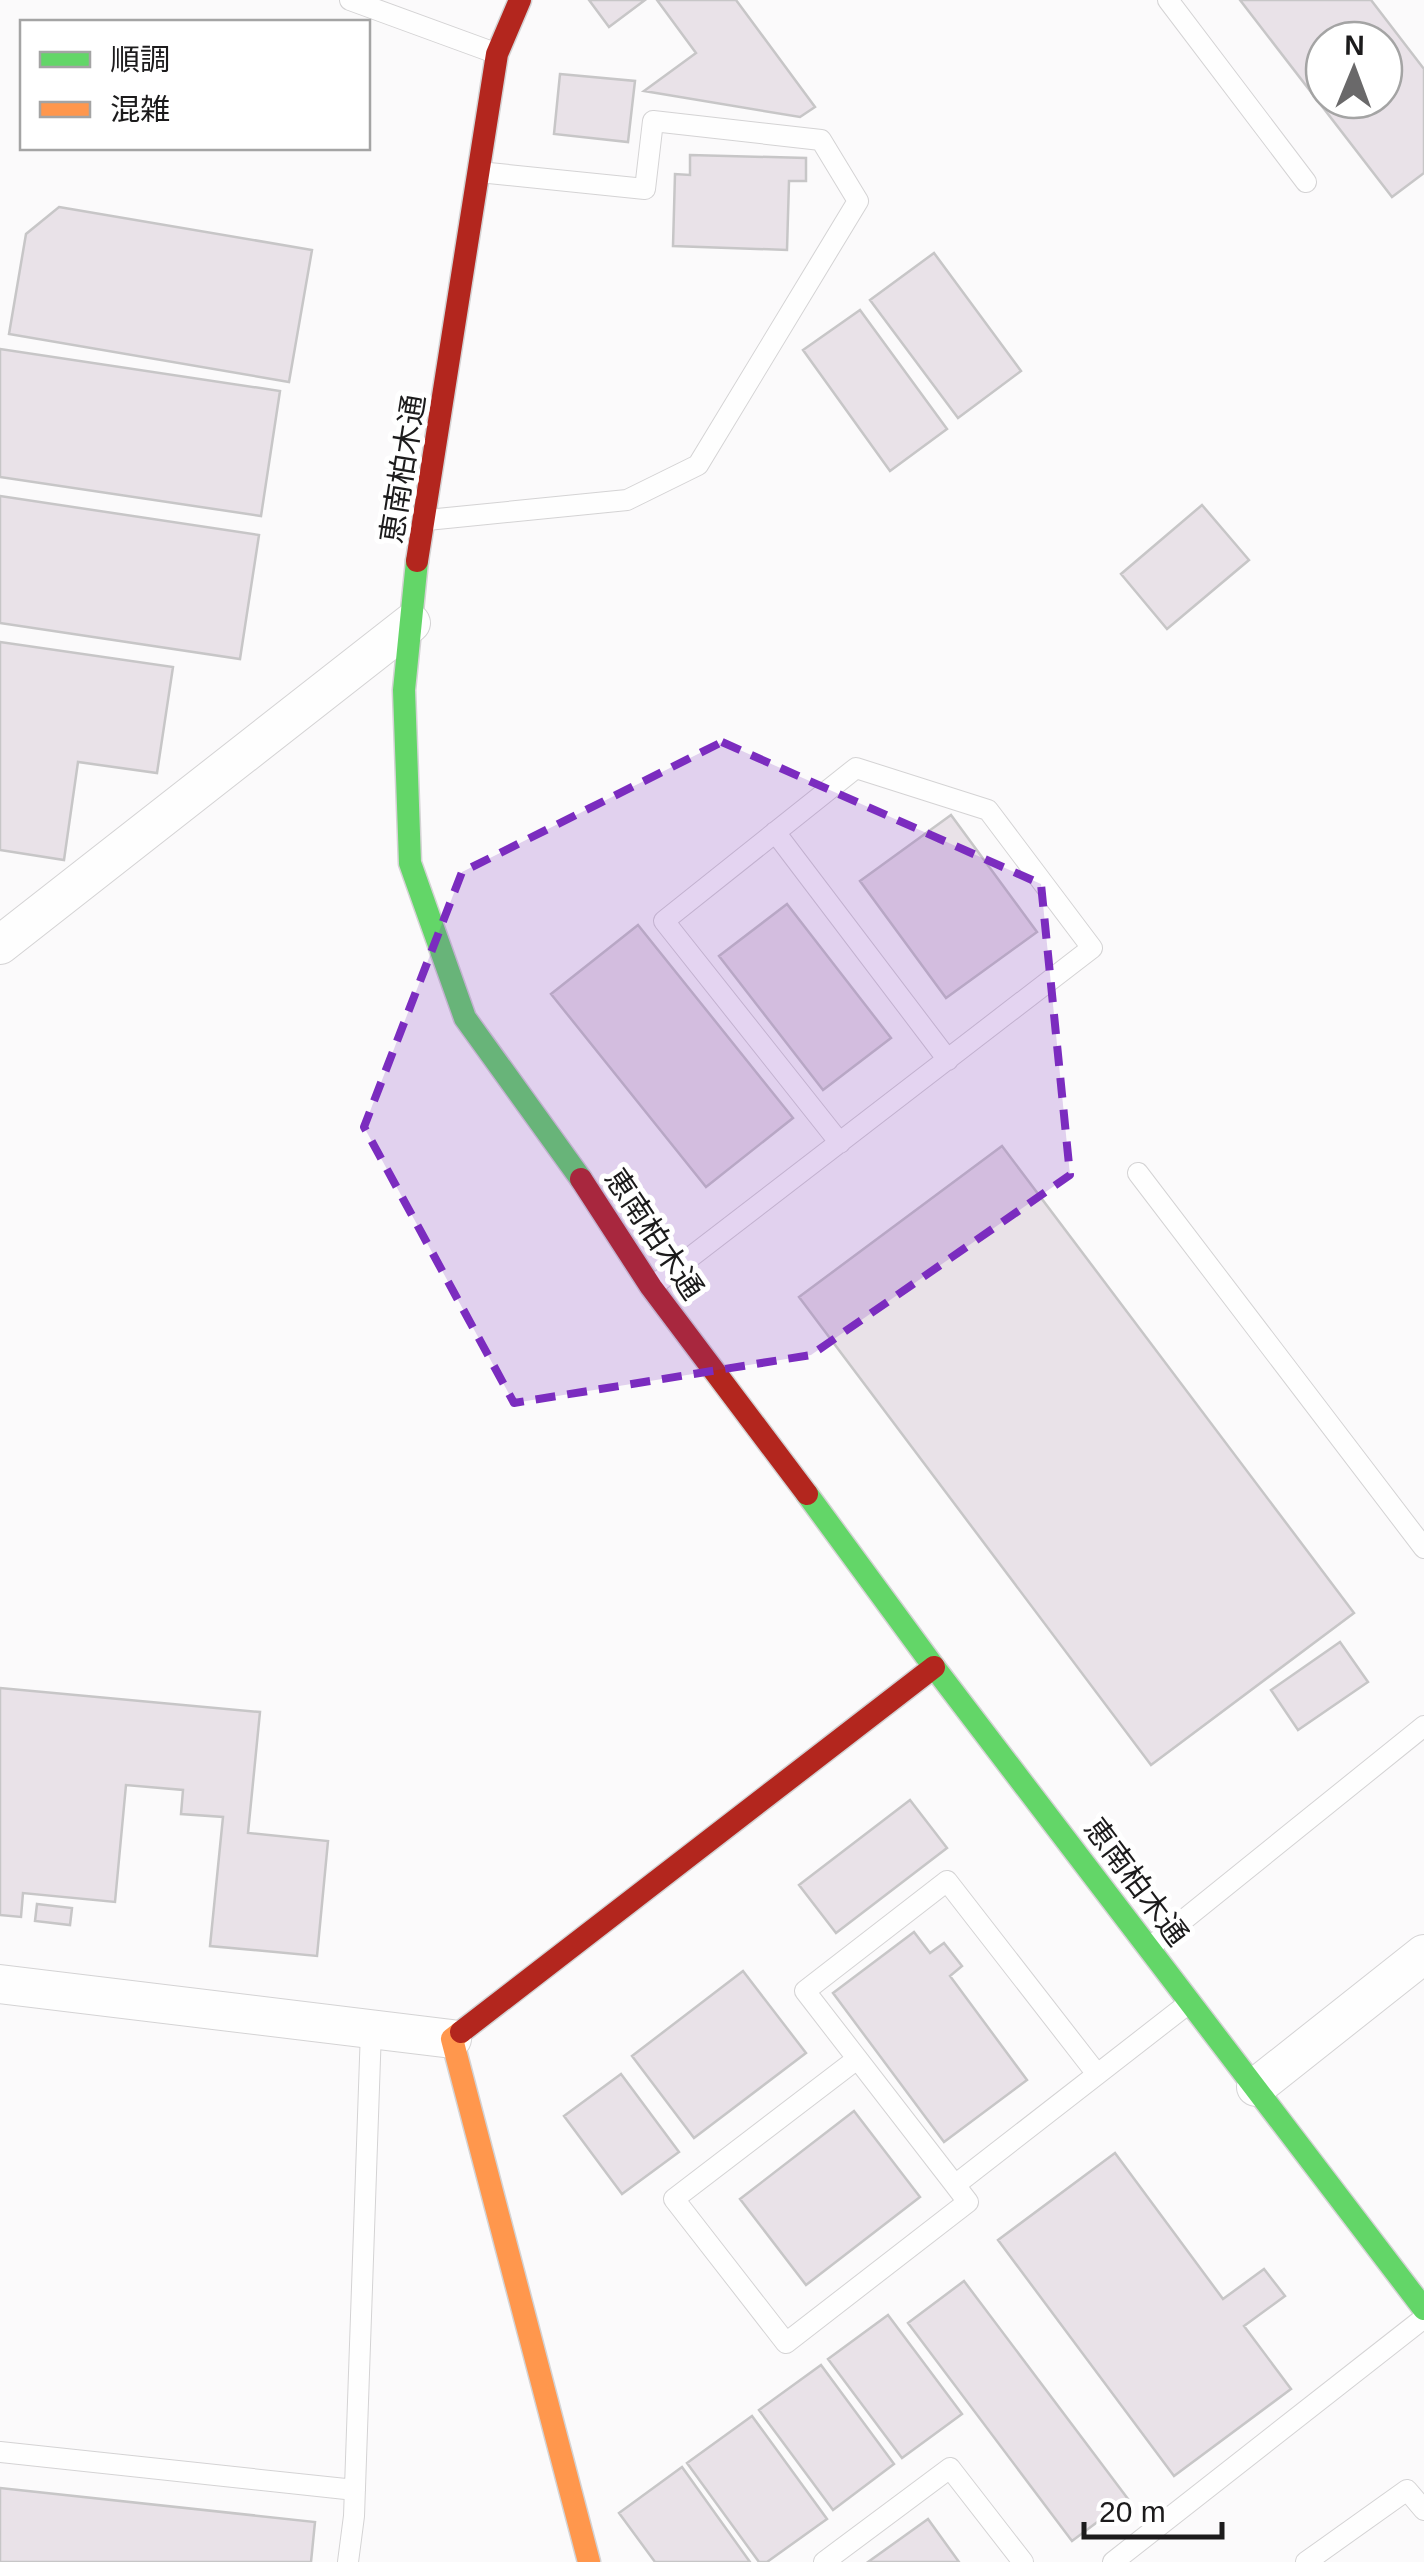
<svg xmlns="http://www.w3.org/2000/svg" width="1424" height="2562" viewBox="0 0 1424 2562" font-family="Arial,'Noto Sans JP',sans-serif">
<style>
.building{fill:#e9e2e8;stroke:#c7c6c7;stroke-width:2.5;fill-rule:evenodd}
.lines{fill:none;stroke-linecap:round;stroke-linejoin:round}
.lane-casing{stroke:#d4d3d4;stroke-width:22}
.street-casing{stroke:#d4d3d4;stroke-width:40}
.fast-casing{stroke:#d4d3d4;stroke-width:25}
.slow-casing{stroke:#d4d3d4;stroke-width:25}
.jam-casing{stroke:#d4d3d4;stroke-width:25}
.lane{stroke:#fefefe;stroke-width:20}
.street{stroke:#fefefe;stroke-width:38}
.fast{stroke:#63d668;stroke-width:22}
.slow{stroke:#ff974d;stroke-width:22}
.jam{stroke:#b3261e;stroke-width:22}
.marked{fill:#7b2cbf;fill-opacity:0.2;stroke:#7b2cbf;stroke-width:8;stroke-dasharray:20 12;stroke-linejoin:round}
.labels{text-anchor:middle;stroke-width:10;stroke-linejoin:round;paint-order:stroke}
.street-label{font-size:30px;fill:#1c1b1c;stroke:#fff}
</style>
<rect width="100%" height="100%" fill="#fbfafb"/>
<!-- building -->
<path class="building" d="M589 0H645L609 27Z
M657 0H736L815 107 800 117 644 91 696 53Z
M1240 0H1371L1424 69V173L1392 197ZM1324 40H1384V100H1324Z
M560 74 635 81 628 142 554 134Z
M690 155 806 158V181H789L787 250 673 246 675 174 690 175Z
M59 207 312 250 289 382 9 334 26 234Z
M934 253 1021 371 958 418 870 300Z
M860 310 947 429 890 471 803 350Z
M0 349 280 391 261 516 0 477Z
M0 496 259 535 240 659 0 623Z
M1202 505 1249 560 1167 629 1121 574Z
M0 642 173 667 157 773 78 762 64 860 0 850Z
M951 815 1037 932 946 998 860 881Z
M787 904 891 1038 823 1090 719 956Z
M638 925 793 1118 706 1187 551 994Z
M1002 1146 1354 1613 1151 1765 799 1297Z
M1340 1642 1368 1682 1298 1730 1271 1690Z
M0 1688 260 1712 248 1833 328 1841 317 1956 210 1946 223 1817 181 1814 183 1790 126 1785 115 1902 23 1893 21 1917 0 1915Z
M910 1800 947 1848 836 1933 799 1885Z
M37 1904 72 1908 70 1925 35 1921Z
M914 1932 930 1953 944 1943 962 1966 950 1976 1027 2080 944 2142 833 1993Z
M743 1971 806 2053 694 2138 632 2056Z
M621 2074 679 2152 622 2194 564 2116Z
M854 2111 920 2197 806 2285 740 2199Z
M1115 2153 1223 2299 1264 2269 1285 2296 1244 2326 1291 2389 1174 2476 998 2240Z
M964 2281 1128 2499 1072 2541 908 2323Z
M888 2315 962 2414 902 2458 828 2359Z
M821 2365 894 2464 833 2510 759 2410Z
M752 2416 827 2519 767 2562H759L687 2463Z
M682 2467 750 2562H655L619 2513Z
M0 2488 315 2522 311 2562H0Z
M928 2519 959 2562H868Z"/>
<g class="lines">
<!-- lane casing -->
<g class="lane-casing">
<path id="lane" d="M350 0 495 53
M1168 0 1306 182
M427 520 627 500 698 465 858 201 821 140 653 121 645 189 479 172
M775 832 948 1060
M1138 1173 1424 1548
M653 1286 1092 948 988 810 856 768 664 921 840 1143
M1150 1947 1424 1726
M857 2059 674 2199 786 2343 968 2202 955 2185
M1097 2074 947 1881 805 1991 955 2185 1189 2003
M0 2452 355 2490
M348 2562 354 2516 371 2030
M824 2562 950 2468 1023 2562
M1113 2562 1424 2318
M1306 2562 1407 2490 1424 2510"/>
</g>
<!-- street casing -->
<g class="street-casing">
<path id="street" d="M0 945 411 623
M0 1984 452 2039
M1256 2087 1424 1954"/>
</g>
<!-- fast casing -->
<g class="fast-casing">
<path id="fast" d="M417 561 404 690 410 863 465 1018 581 1179
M807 1494 934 1667 1424 2309"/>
</g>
<!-- slow casing -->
<g class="slow-casing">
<path id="slow" d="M461 2032 452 2039 589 2562"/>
</g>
<!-- jam casing -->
<g class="jam-casing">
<path id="jam" d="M417 561 497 54 520 0
M581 1179 651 1287 807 1494
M461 2032 934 1667"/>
</g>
<!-- lane -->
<use href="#lane" class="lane"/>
<!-- street -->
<use href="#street" class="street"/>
<!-- fast -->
<use href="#fast" class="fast"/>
<!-- slow -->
<use href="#slow" class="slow"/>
<!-- jam -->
<use href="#jam" class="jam"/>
</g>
<!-- marked area -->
<path class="marked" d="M722 742 1041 884 1070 1175 811 1355 514 1403 364 1127 462 872Z"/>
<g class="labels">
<!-- street labels -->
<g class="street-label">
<text transform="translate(403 469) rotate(-81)" y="10">恵南柏木通</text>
<text transform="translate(654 1234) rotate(56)" y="10">恵南柏木通</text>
<text transform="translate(1136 1882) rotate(53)" y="10">恵南柏木通</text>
</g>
</g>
<!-- legend -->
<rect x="20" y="20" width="350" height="130" fill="#ffffff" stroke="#a4a4a4" stroke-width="2.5"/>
<rect x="40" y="52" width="50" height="15" fill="#63d668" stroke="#a4a4a4" stroke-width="2.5"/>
<text x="110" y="70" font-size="30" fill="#1c1b1c">順調</text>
<rect x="40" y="102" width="50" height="15" fill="#ff974d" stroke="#a4a4a4" stroke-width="2.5"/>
<text x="110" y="120" font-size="30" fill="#1c1b1c">混雑</text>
<!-- north arrow -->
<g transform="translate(1354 70) rotate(1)"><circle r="48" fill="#ffffff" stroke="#a4a4a4" stroke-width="2.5"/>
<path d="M0-8L18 38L0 25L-18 38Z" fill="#6a696a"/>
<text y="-15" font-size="28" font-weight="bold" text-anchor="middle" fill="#1c1b1c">N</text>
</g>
<!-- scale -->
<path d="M1084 2522v15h138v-15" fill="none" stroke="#1c1b1c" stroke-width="5"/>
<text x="1099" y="2522" font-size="30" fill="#1c1b1c" stroke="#ffffff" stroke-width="8" paint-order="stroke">20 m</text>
</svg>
